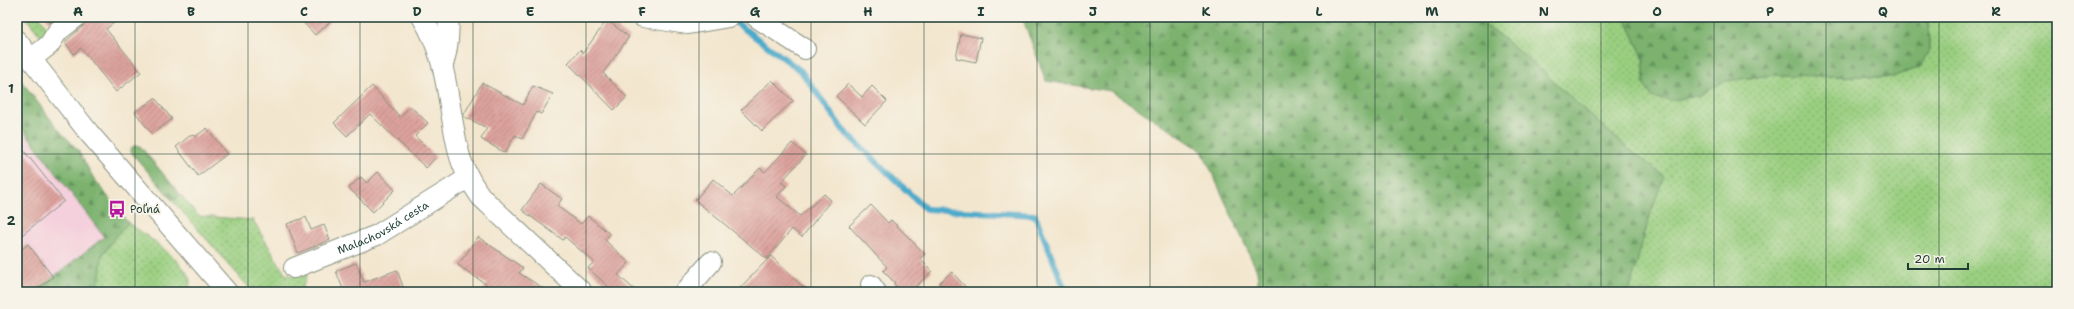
<svg xmlns="http://www.w3.org/2000/svg" width="2074" height="309" viewBox="0 0 2074 309" font-family="'Shantell Sans',sans-serif">
<style>
.built{fill:#f4cfdc}
.grass{fill:url(#grass-dots);stroke:#5c865a}
.forest{fill:url(#forest-firs);stroke:#4d7851}
.lines{fill:none;stroke-linecap:round;stroke-linejoin:round}
.stream{stroke:#4daacb;stroke-width:6}
.building{fill:url(#building-hatch)}
.minor-casing{stroke:#899281;stroke-width:22}
.minor{stroke:#fff;stroke-width:20}
.grid{fill:none;stroke:#1f3d34;stroke-width:1;stroke-opacity:0.55}
.labels{text-anchor:middle;stroke-width:4;stroke-linejoin:round;paint-order:stroke}
.poi-label{font-size:11px;fill:#1f3d34;stroke:#f7f3e8;text-anchor:start}
.street-label{font-size:11px;fill:#1f3d34;stroke:#f7f3e8}
.neatline{fill:none;stroke:#1f3d34;stroke-width:1.5}
.grid-label{font-size:13px;text-anchor:middle;font-weight:bold;fill:#1f3d34}
</style>
<defs>
<pattern id="grass-dots" width="8" height="8" patternUnits="userSpaceOnUse"><rect width="8" height="8" fill="#9acf80"/><path d="M2 2h.1M6 6h.1" fill="none" stroke="#7da96a" stroke-width="1.8" stroke-linecap="round"/></pattern>
<pattern id="forest-firs" width="22" height="20" patternUnits="userSpaceOnUse"><rect width="22" height="20" fill="#7bb26e"/><path d="M5 1l3.5 6h-7zM16 11l3.5 6h-7z" fill="#64925b"/></pattern>
<pattern id="building-hatch" width="6" height="6" patternUnits="userSpaceOnUse"><rect width="6" height="6" fill="#dda39d"/><path d="M-1 1l2-2M0 6l6-6M5 7l2-2" fill="none" stroke="#b38681"/></pattern>
</defs>
<rect width="100%" height="100%" fill="#f7f3e8"/>
<filter id="ink" filterUnits="userSpaceOnUse"><feTurbulence type="fractalNoise" baseFrequency=".025" numOctaves="2"/><feDisplacementMap in="SourceGraphic" scale="8" xChannelSelector="R" yChannelSelector="G"/><feConvolveMatrix kernelMatrix="1 2 1 2 8 2 1 2 1" color-interpolation-filters="sRGB"/></filter>
<filter id="wash" filterUnits="userSpaceOnUse"><feTurbulence type="fractalNoise" baseFrequency=".012" numOctaves="4" result="noise"/><feDisplacementMap in="SourceGraphic" scale="16" xChannelSelector="R" yChannelSelector="G"/><feGaussianBlur stdDeviation="0.9" result="paint"/><feColorMatrix in="noise" values="0 0 0 0 0 0 0 0 0 0 0 0 0 0 0 0 0 1.4 0 .05"/><feComposite in="paint" operator="in"/></filter>
<g filter="url(#wash)">
<rect width="100%" height="100%" fill="#f3e6ce"/>
<!-- built -->
<path class="built" d="M17 121 104 237 34 292H17Z"/>
<!-- grass -->
<path class="grass" d="M40 17 49 30 43 39 26 18Z
M1472 17H1622L1627 22 1644 59V85L1653 98 1698 96 1725 81 1772 75 1892 77 1920 67 1929 50 1928 17H2057V292H1629L1648 221 1663 176C1645 161 1626 148 1609 132 1564 93 1523 48 1472 17Z
M180 194 198 216 253 220 285 274 294 276 308 272 301 292H253L172 200 177 199Z
M128 223C142 232 192 266 190 283 190 286 187 290 186 292H95C99 280 99 270 101 258 104 247 121 231 128 223Z"/>
<!-- forest -->
<path class="forest" d="M1022 17H1472C1523 48 1564 93 1609 132 1626 148 1645 161 1664 176L1648 221 1629 292H1259L1257 271 1202 151 1111 91 1046 81Z
M1622 17H1928L1929 50 1920 67 1892 77 1772 75 1725 81 1698 96 1673 100 1653 98 1644 85V59L1627 22Z
M17 75 58 129 78 150 93 177 128 223 115 237 102 256 100 278 95 292H34L104 237 17 121Z
M134 146H140L180 194 177 199 172 200 131 152V148Z"/>
<g class="lines">
<!-- stream -->
<path class="stream" d="M731 19 801 71 844 131 926 209 1035 215 1066 292"/>
</g>
<g id="blocks">
<!-- building -->
<path class="building" d="M45 17H57L50 23Z
M87 17H121L106 29 141 72 116 92 81 48 74 54 65 42 83 26Z
M298 17H336L315 35Z
M607 20 629 37 603 73 627 97 614 110 568 63 580 50 583 53Z
M961 34 981 38 976 62 956 58Z
M772 80 793 101 762 131 741 110Z
M482 83 523 105 533 86 553 94 541 114 537 112 522 139 515 135 505 153 481 139 487 128 463 116Z
M848 84 862 97 872 86 887 101 865 124 836 96Z
M372 86 400 117 410 106 428 123 415 136 436 157 426 168 370 114 347 136 334 123Z
M155 98 172 119 152 134 135 112Z
M207 128 227 154 198 176 176 147 192 134 195 137Z
M17 142 64 201 17 239Z
M792 143 806 155 781 182 786 186 777 197 800 216 824 194 831 200 802 237 792 229 767 259 695 200 713 179 733 196 760 168 765 172Z
M378 172 395 190 373 212 349 188 361 177 367 183Z
M541 184 562 199 557 206 581 224 588 216 610 234 605 240 629 263 618 275 637 292H614L588 268 594 262 565 237 563 240 522 210Z
M871 205 888 223 891 220 925 254 920 259 932 271 910 292H902L894 284 895 283 883 271 887 267 849 226Z
M306 217 311 230 324 225 330 240 298 253 287 224Z
M478 237 523 268 519 273 549 292H482L487 285 458 265Z
M28 244 53 277 33 292H17V253Z
M771 256 808 292H736Z
M356 263 364 282 397 270 405 292H342L343 289 336 271Z
M952 272 970 292H948L939 283Z"/>
</g>
</g>
<g filter="url(#ink)">
<use href="#blocks" fill-opacity="0" stroke="#899281" stroke-width="1"/>
<g class="lines">
<!-- minor casing -->
<g class="minor-casing">
<g id="minor">
<path d="M422 17C449 60 447 106 459 153 463 170 472 184 481 197L582 292"/>
<path d="M643 17 688 24 729 17"/>
<path d="M756 17 805 49"/>
<path d="M17 41 89 133 227 292"/>
<path d="M31 59 49 45 58 31 76 17"/>
<path d="M443 65C448 48 450 34 448 17"/>
<path id="s1" d="M294 268 377 235 468 178"/>
<path d="M871 285 876 292"/>
<path d="M685 292 711 262"/>
</g>
</g>
<!-- minor -->
<use href="#minor" class="minor"/>
</g>
</g>
<!-- grid -->
<path class="grid" d="M135 17V292M248 17V292M360 17V292M473 17V292M586 17V292M699 17V292M811 17V292M924 17V292M1037 17V292M1150 17V292M1263 17V292M1375 17V292M1488 17V292M1601 17V292M1714 17V292M1826 17V292M1939 17V292M17 154H2057"/>
<!-- icons -->
<defs>
<g id="bus-bare" transform="scale(1.38)"><path d="M-5-6H5V4H4V6H2V4H-2V6H-4V4H-5ZM-3.5-4V0h7V-4ZM-3.5 1.2v1.5H-2V1.2ZM2 1.2v1.5H3.5V1.2Z" fill="#b5179e" stroke="#f7f3e8" stroke-width="2.5" paint-order="stroke"/></g>
</defs>
<g fill-rule="evenodd">
<use href="#bus-bare" x="117" y="209"/>
</g>
<g class="labels">
<!-- poi labels -->
<g class="poi-label">
<text x="130" y="213">Poľná</text>
</g>
<!-- street labels -->
<g class="street-label">
<text dy="4" stroke="none"><textPath href="#s1" startOffset="98">Malachovská cesta</textPath></text>
</g>
</g>
<!-- margin -->
<rect width="2074" height="309" fill="none" stroke="#f7f3e8" stroke-width="44"/>
<!-- scale -->
<path d="M1908 263v6h60v-6" fill="none" stroke="#1f3d34" stroke-width="2"/>
<text x="1914" y="263" font-size="12" fill="#1f3d34" stroke="#f7f3e8" stroke-width="3" paint-order="stroke">20 m</text>
<rect x="22" y="22" width="2030" height="265" class="neatline"/>
<g class="grid-label">
<text x="78" y="16">A</text>
<text x="191" y="16">B</text>
<text x="304" y="16">C</text>
<text x="417" y="16">D</text>
<text x="530" y="16">E</text>
<text x="642" y="16">F</text>
<text x="755" y="16">G</text>
<text x="868" y="16">H</text>
<text x="981" y="16">I</text>
<text x="1093" y="16">J</text>
<text x="1206" y="16">K</text>
<text x="1319" y="16">L</text>
<text x="1432" y="16">M</text>
<text x="1544" y="16">N</text>
<text x="1657" y="16">O</text>
<text x="1770" y="16">P</text>
<text x="1883" y="16">Q</text>
<text x="1996" y="16">R</text>
<text x="11" y="93">1</text>
<text x="11" y="225">2</text>
</g>
</svg>
